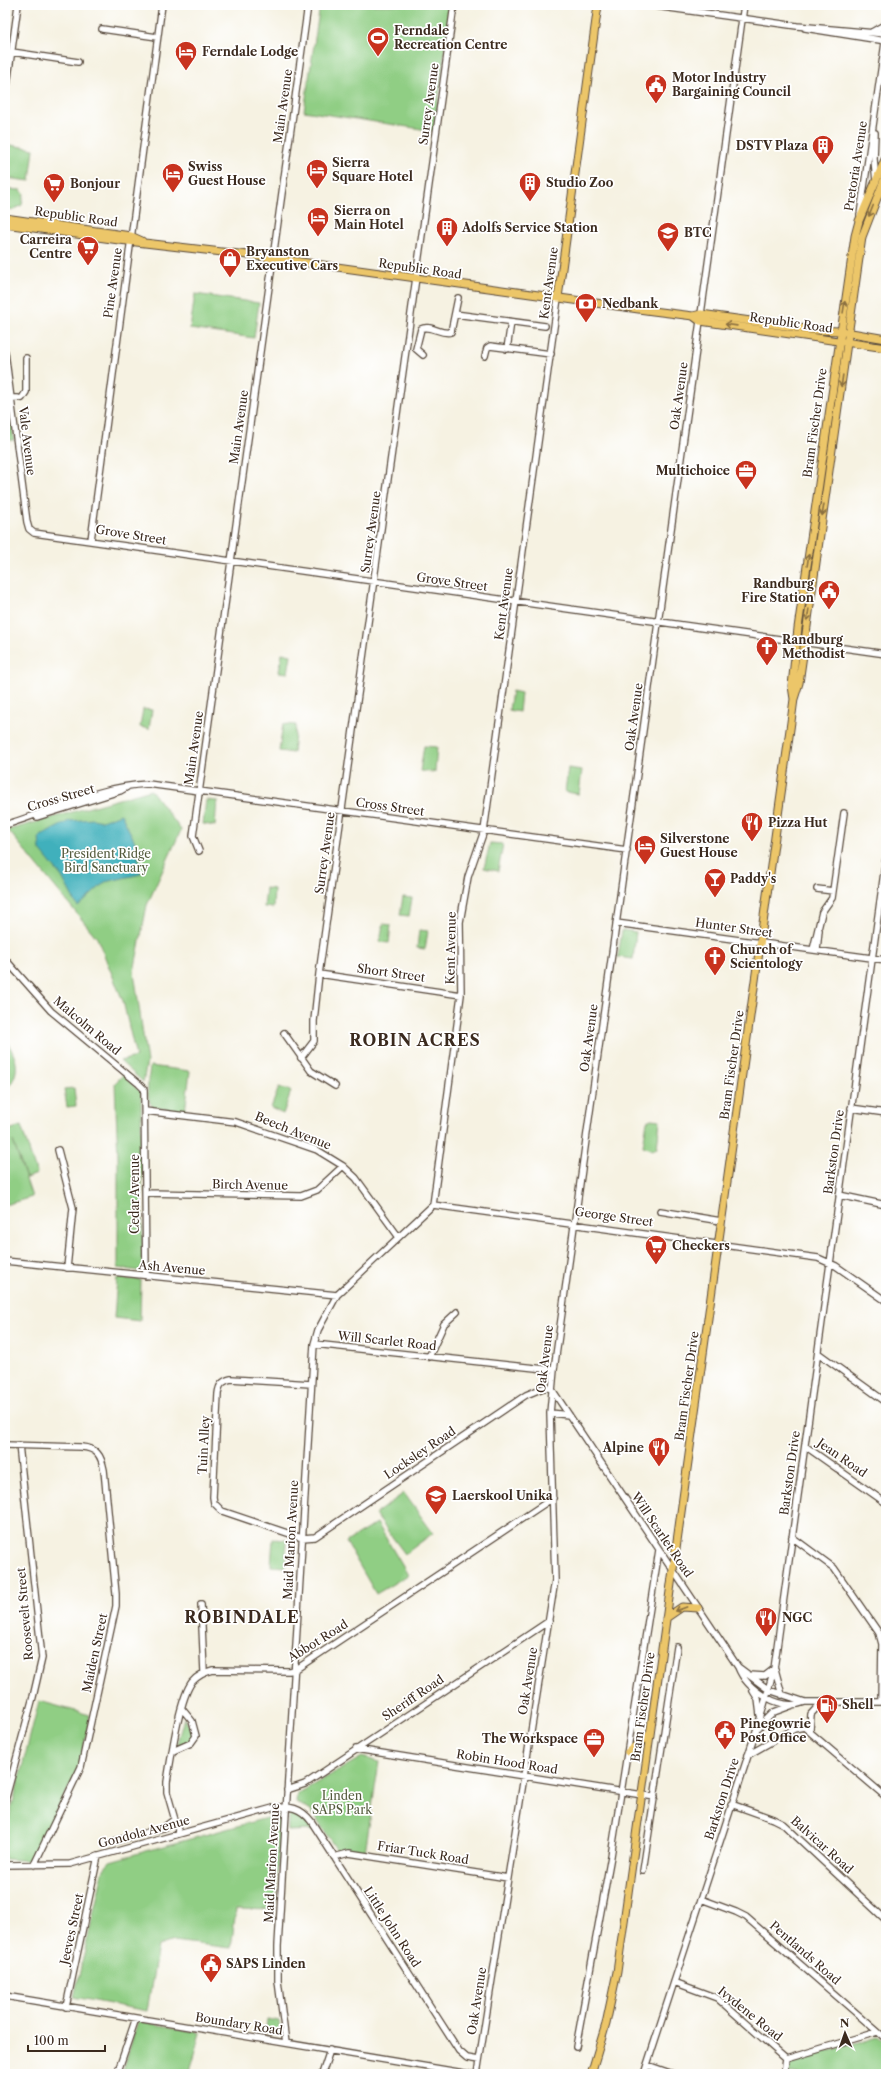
<svg xmlns="http://www.w3.org/2000/svg" width="891" height="2079" viewBox="0 0 891 2079" font-family="'Libre Caslon Text',serif">
<style>
.green{fill:#90ce84;stroke:#667c51}
.water{fill:#41b0bc;stroke:#3e6d6d}
.lines{fill:none;stroke-linecap:round;stroke-linejoin:round}
.minor-casing{stroke:#57483b;stroke-width:8}
.major-casing{stroke:#57483b;stroke-width:9}
.minor{stroke:#fff;stroke-width:5.5}
.major{stroke:#ecc669;stroke-width:7}
.oneway{stroke:#8b7040}
.labels{text-anchor:middle;stroke-width:3.5;stroke-linejoin:round;paint-order:stroke}
.poi-label{font-size:12px;font-weight:bold;fill:#3b2a1e;stroke:#fff;text-anchor:start}
.street-label{font-size:12px;fill:#3b2a1e;stroke:#fff}
.park-label{font-size:12px;fill:#545b3d;stroke:#fff}
.district-label{font-size:16px;font-weight:bold;letter-spacing:1px;fill:#3b2a1e;stroke:#fff}
</style>
<rect width="100%" height="100%" fill="#fff"/>
<filter id="ink" filterUnits="userSpaceOnUse"><feTurbulence type="fractalNoise" baseFrequency=".025" numOctaves="2"/><feDisplacementMap in="SourceGraphic" scale="8" xChannelSelector="R" yChannelSelector="G"/><feConvolveMatrix kernelMatrix="1 2 1 2 8 2 1 2 1" color-interpolation-filters="sRGB"/></filter>
<filter id="wash" filterUnits="userSpaceOnUse"><feTurbulence type="fractalNoise" baseFrequency=".012" numOctaves="4" result="noise"/><feDisplacementMap in="SourceGraphic" scale="16" xChannelSelector="R" yChannelSelector="G"/><feGaussianBlur stdDeviation="0.9" result="paint"/><feColorMatrix in="noise" values="0 0 0 0 0 0 0 0 0 0 0 0 0 0 0 0 0 1.4 0 .05"/><feComposite in="paint" operator="in"/></filter>
<g filter="url(#wash)">
<rect width="100%" height="100%" fill="#f6f2e2"/>
<!-- green -->
<path class="green" d="M320 5H451L434 131 304 111Z
M5 144 34 149 30 181 5 178Z
M5 189 21 190 24 194 22 205 13 210 5 208Z
M195 294 259 303 254 338 190 329Z
M5 376 14 440 5 441Z
M282 653 291 655 288 673 279 672Z
M512 691 521 693 519 712 509 710Z
M143 709 152 710 149 729 140 727Z
M283 724 296 725 293 753 279 751Z
M424 746 437 747 435 772 420 771Z
M568 768 582 770 579 794 565 792Z
M151 790 181 830 147 905 134 972 147 1062 143 1082 120 1061 136 1057 123 1001 97 938 8 830Z
M206 800 217 801 215 826 203 824Z
M490 843 503 844 498 871 484 868Z
M266 888 274 889 273 908 264 907Z
M403 897 412 898 409 916 400 915Z
M383 924 391 925 389 943 380 942Z
M419 930 428 931 425 949 417 948Z
M622 930 636 932 633 959 618 957Z
M5 1038C17 1059 23 1071 5 1091Z
M150 1066 190 1071 185 1112 153 1107C144 1097 149 1078 150 1066Z
M123 1075 141 1092 143 1268 139 1271 118 1268V1158L115 1083Z
M279 1087 291 1091 283 1114 271 1108Z
M74 1088 76 1106 67 1107 64 1089Z
M651 1119 660 1120 657 1148 652 1150 643 1146 647 1121Z
M21 1126 37 1174 26 1178 13 1141 32 1197 5 1205V1131Z
M117 1278 141 1280 140 1321 114 1318Z
M404 1493 433 1533 405 1554 375 1514Z
M377 1523 408 1575 376 1594 346 1542Z
M273 1539 287 1540 285 1567 271 1566Z
M39 1701 90 1715 80 1766 31 1861 5 1859V1834Z
M184 1718 194 1731 191 1740 176 1747Z
M362 1757 379 1762 365 1852 347 1849 338 1852 311 1811 296 1802 297 1794Z
M294 1811 303 1815 314 1830 288 1831V1817Z
M281 1814 275 1910 236 1909 231 1948 173 1941 158 1946 147 2011 74 1997 104 1868 110 1861Z
M267 2019 279 2021 280 2034 266 2032Z
M138 2021 201 2033 189 2074H122Z
M878 2036 886 2043V2074H788L790 2063Z"/>
<!-- water -->
<path class="water" d="M121 814 136 844 141 874 105 882 78 907 62 877 40 850 39 837 69 821 93 819 102 821Z"/>
</g>
<g filter="url(#ink)">
<g class="lines">
<!-- minor casing -->
<g class="minor-casing">
<path id="minor" d="M648 5 797 26 886 34
M805 28 886 41
M102 29 157 37
M872 32 886 24
M12 52 78 62
M5 100 18 5
M875 133 874 159 876 182
M860 215 886 36
M455 314 545 326
M507 349 511 322
M5 352 27 522 29 529 34 533 886 654
M423 355 416 349 421 329C430 324 441 335 451 332L458 298
M485 356 487 348 490 346 551 354
M11 398H18
M22 398 26 392V358
M91 540 162 5
M37 817 120 791 127 787
M5 825C52 811 98 786 148 784L627 850
M199 851 193 836 308 5
M817 889 833 891
M616 923 886 960
M813 950 822 912 832 898 844 813
M817 950 819 930
M5 959 51 1011 139 1084 144 1089 146 1276
M319 974 461 995
M284 1033 311 1071 335 1086
M301 1058 314 1041V1021L319 974 454 5
M851 1108 886 1113
M145 1111 236 1122 317 1150 343 1166 356 1178 398 1236
M58 1150 73 1208 67 1268
M146 1193 301 1196 317 1190 343 1166
M839 1195 886 1205
M433 1205 461 995 460 922 468 877 484 831 558 298
M433 1205 818 1258 836 1266 886 1301
M660 1211 721 1221
M5 1261 337 1295
M314 1344 554 1370
M818 1353 886 1402
M429 1357 444 1324 457 1312
M311 1384 231 1379C222 1381 219 1385 218 1394L213 1497 214 1503 222 1511 302 1538 315 1537 526 1395 543 1388H551L738 1667C747 1690 780 1712 805 1702
M550 1413 569 1415
M5 1445 81 1447C97 1448 101 1455 104 1470L116 1594V1606L81 1767 34 1865
M805 1446 886 1503
M792 1537 834 1568 879 1633 882 1644 881 1702
M201 1604 204 1672
M738 1667 769 1690 805 1702H886
M775 1669 782 1695
M749 1675 765 1676 774 1669
M753 1691 758 1699 760 1715
M759 1727 774 1712 793 1705
M810 1730 811 1714 822 1702
M356 1749 655 1797
M173 1751 191 1743 196 1736 192 1721 182 1709
M748 1755 794 1729 804 1727 886 1797
M287 1790 305 1784 549 1621
M5 1801 33 1697 42 1658 19 1445
M731 1804 773 1819 783 1824 886 1920
M179 1834 167 1792V1782C171 1759 179 1699 192 1682 198 1675 205 1672 213 1670L289 1671 295 1670 553 1498
M115 1841 163 1828 175 1819
M334 1857 349 1853 508 1878
M5 1865 70 1864 273 1808C290 1805 301 1808 311 1821L459 2051 467 2058 479 2060
M643 1871 677 1647
M701 1899 736 1912 746 1917 886 2039
M674 1982 717 1998 786 2059
M5 1996 470 2074
M66 2007 98 1856
M286 2043 278 1981V1946L314 1344 318 1330 337 1295 433 1205
M576 2047 611 1856 659 1550
M647 2065 673 2074
M117 2074 136 2018
M322 2074 330 2050
M477 2074 555 1580 550 1413 554 1370 744 5
M644 2074 760 1719 774 1669 886 858
M784 2074 786 2059 877 2032"/>
</g>
<!-- major casing -->
<g class="major-casing">
<path id="major" d="M5 218 131 236 142 241
M5 224 119 240 265 257 653 311 693 316 701 314 814 330 840 331 886 339
M558 298 598 5
M693 316 700 321 886 348
M794 699 792 686 798 628 855 236 859 221 886 157
M666 1618 682 1607 698 1608
M628 1752 650 1734
M591 2074 606 2024 617 1972 791 722 794 699 799 683 862 237 886 175"/>
</g>
<!-- minor -->
<use href="#minor" class="minor"/>
<!-- major -->
<use href="#major" class="major"/>
</g>
<!-- one-way arrows -->
<defs><path id="oneway-shaft" d="M-6 0H5M1.5-3L5.5 0L1.5 3" fill="none" stroke-width="1.6" stroke-linecap="round" stroke-linejoin="round"/></defs>
<g class="oneway">
<use href="#oneway-shaft" transform="translate(871 211) rotate(112)"/>
<use href="#oneway-shaft" transform="translate(844 307) rotate(-81)"/>
<use href="#oneway-shaft" transform="translate(731 325) rotate(-172)"/>
<use href="#oneway-shaft" transform="translate(842 381) rotate(98)"/>
<use href="#oneway-shaft" transform="translate(823 510) rotate(99)"/>
<use href="#oneway-shaft" transform="translate(808 560) rotate(-82)"/>
<use href="#oneway-shaft" transform="translate(808 615) rotate(98)"/>
<use href="#oneway-shaft" transform="translate(681 1609) rotate(160)"/>
</g>
</g>
<!-- icons -->
<defs>
<g id="stadium-pin" transform="scale(1.15)"><path d="M0 17L-7.5 6A9.5 9.5 0 1 1 7.5 6Z" fill="#c8321e" stroke="#fff"/><path d="M0-5a6.5 5 0 1 0 0 10a6.5 5 0 1 0 0-10ZM-3.5-1.8h7v3.6h-7Z" fill="#fff"/></g>
<g id="hotel-pin" transform="scale(1.15)"><path d="M0 17L-7.5 6A9.5 9.5 0 1 1 7.5 6Z" fill="#c8321e" stroke="#fff"/><path d="M-6-4.5h1.5V1H6V5H4.5V3h-9V5H-6ZM-4 0a1.8 1.8 0 1 1 3.6 0ZM.5 0V-2.5h3Q6-2.5 6 0Z" fill="#fff"/></g>
<g id="civic-pin" transform="scale(1.15)"><path d="M0 17L-7.5 6A9.5 9.5 0 1 1 7.5 6Z" fill="#c8321e" stroke="#fff"/><path d="M-.6-6.5H3V-4.5H.6V-3L4-1V1h2V6H-6V1h2V-1L-.6-3ZM-1.2 2.5V6h2.4V2.5Z" fill="#fff"/></g>
<g id="building-pin" transform="scale(1.15)"><path d="M0 17L-7.5 6A9.5 9.5 0 1 1 7.5 6Z" fill="#c8321e" stroke="#fff"/><path d="M-4-6H4V6H1V3H-1V6H-4ZM-2.5-4.3h1.7v1.8h-1.7ZM.8-4.3h1.7v1.8H.8ZM-2.5-1h1.7V.8h-1.7ZM.8-1h1.7V.8H.8Z" fill="#fff"/></g>
<g id="supermarket-pin" transform="scale(1.15)"><path d="M0 17L-7.5 6A9.5 9.5 0 1 1 7.5 6Z" fill="#c8321e" stroke="#fff"/><path d="M-6-5.5h2.5l.6 2H6L4.5 2H-2.5L-4.4-4H-6ZM-1.5 3.2a1.3 1.3 0 1 0 .1 0ZM3 3.2a1.3 1.3 0 1 0 .1 0Z" fill="#fff"/></g>
<g id="university-pin" transform="scale(1.15)"><path d="M0 17L-7.5 6A9.5 9.5 0 1 1 7.5 6Z" fill="#c8321e" stroke="#fff"/><path d="M0-5L7-2L0 1L-7-2ZM-4 1L0 2.5L4 1V4Q0 6-4 4Z" fill="#fff"/></g>
<g id="shop-pin" transform="scale(1.15)"><path d="M0 17L-7.5 6A9.5 9.5 0 1 1 7.5 6Z" fill="#c8321e" stroke="#fff"/><path d="M-5-2.5h2.3a2.7 3.5 0 0 1 5.4 0H5L5.5 6h-11ZM-1.5-2.5h3a1.5 2.3 0 0 0-3 0Z" fill="#fff"/></g>
<g id="bank-pin" transform="scale(1.15)"><path d="M0 17L-7.5 6A9.5 9.5 0 1 1 7.5 6Z" fill="#c8321e" stroke="#fff"/><path d="M-6-4H6V4H-6ZM0-2.3a2.3 2.3 0 1 0 0 4.6a2.3 2.3 0 1 0 0-4.6Z" fill="#fff"/></g>
<g id="office-pin" transform="scale(1.15)"><path d="M0 17L-7.5 6A9.5 9.5 0 1 1 7.5 6Z" fill="#c8321e" stroke="#fff"/><path d="M-6-3h4V-5.5h4V-3h4V5H-6ZM-1-4.5V-3h2v-1.5ZM-6 0V1H6V0Z" fill="#fff"/></g>
<g id="church-pin" transform="scale(1.15)"><path d="M0 17L-7.5 6A9.5 9.5 0 1 1 7.5 6Z" fill="#c8321e" stroke="#fff"/><path d="M-1.2-6h2.4v3.5h3.3v2.4h-3.3V6h-2.4V-.1h-3.3v-2.4h3.3Z" fill="#fff"/></g>
<g id="restaurant-pin" transform="scale(1.15)"><path d="M0 17L-7.5 6A9.5 9.5 0 1 1 7.5 6Z" fill="#c8321e" stroke="#fff"/><path d="M-5-6h1v4h1v-4h1v4h1v-4h1v5L-1.5 .5V6h-2V.5L-5-1ZM5-6V6H3V1.5H1.5Q1.5-4 5-6Z" fill="#fff"/></g>
<g id="bar-pin" transform="scale(1.15)"><path d="M0 17L-7.5 6A9.5 9.5 0 1 1 7.5 6Z" fill="#c8321e" stroke="#fff"/><path d="M-6-5H6L.8 .8V4.5H3.5V6h-7V4.5H-.8V.8Z" fill="#fff"/></g>
<g id="school-pin" transform="scale(1.15)"><path d="M0 17L-7.5 6A9.5 9.5 0 1 1 7.5 6Z" fill="#c8321e" stroke="#fff"/><path d="M0-5L7-2L0 1L-7-2ZM-4 1L0 2.5L4 1V4Q0 6-4 4Z" fill="#fff"/></g>
<g id="fuel-pin" transform="scale(1.15)"><path d="M0 17L-7.5 6A9.5 9.5 0 1 1 7.5 6Z" fill="#c8321e" stroke="#fff"/><path d="M-5.5-6h7V0h2V4h1.3V-2.5L3-4.5l.8-.8L6-3V5H2.5V1h-1V6h-7ZM-4.2-4.7v3.2H.2V-4.7Z" fill="#fff"/></g>
</defs>
<g fill-rule="evenodd">
<use href="#stadium-pin" x="378" y="38"/>
<use href="#hotel-pin" x="186" y="52"/>
<use href="#civic-pin" x="656" y="85"/>
<use href="#building-pin" x="823" y="146"/>
<use href="#hotel-pin" x="317" y="170"/>
<use href="#hotel-pin" x="173" y="174"/>
<use href="#building-pin" x="530" y="183"/>
<use href="#supermarket-pin" x="54" y="184"/>
<use href="#hotel-pin" x="318" y="218"/>
<use href="#building-pin" x="447" y="228"/>
<use href="#university-pin" x="668" y="233"/>
<use href="#supermarket-pin" x="88" y="247"/>
<use href="#shop-pin" x="230" y="259"/>
<use href="#bank-pin" x="586" y="304"/>
<use href="#office-pin" x="746" y="471"/>
<use href="#civic-pin" x="829" y="591"/>
<use href="#church-pin" x="767" y="647"/>
<use href="#restaurant-pin" x="752" y="823"/>
<use href="#hotel-pin" x="645" y="846"/>
<use href="#bar-pin" x="715" y="879"/>
<use href="#church-pin" x="715" y="957"/>
<use href="#supermarket-pin" x="656" y="1246"/>
<use href="#restaurant-pin" x="659" y="1448"/>
<use href="#school-pin" x="436" y="1496"/>
<use href="#restaurant-pin" x="766" y="1618"/>
<use href="#fuel-pin" x="827" y="1705"/>
<use href="#civic-pin" x="725" y="1731"/>
<use href="#office-pin" x="594" y="1739"/>
<use href="#civic-pin" x="211" y="1964"/>
</g>
<g class="labels">
<!-- poi labels -->
<g class="poi-label">
<text x="394" y="35">Ferndale<tspan x="394" dy="14">Recreation Centre</tspan></text>
<text x="202" y="56">Ferndale Lodge</text>
<text x="672" y="82">Motor Industry<tspan x="672" dy="14">Bargaining Council</tspan></text>
<text x="808" y="150" text-anchor="end">DSTV Plaza</text>
<text x="332" y="167">Sierra<tspan x="332" dy="14">Square Hotel</tspan></text>
<text x="188" y="171">Swiss<tspan x="188" dy="14">Guest House</tspan></text>
<text x="546" y="187">Studio Zoo</text>
<text x="70" y="188">Bonjour</text>
<text x="334" y="215">Sierra on<tspan x="334" dy="14">Main Hotel</tspan></text>
<text x="462" y="232">Adolfs Service Station</text>
<text x="684" y="237">BTC</text>
<text x="72" y="244" text-anchor="end">Carreira<tspan x="72" dy="14">Centre</tspan></text>
<text x="246" y="256">Bryanston<tspan x="246" dy="14">Executive Cars</tspan></text>
<text x="602" y="308">Nedbank</text>
<text x="730" y="475" text-anchor="end">Multichoice</text>
<text x="814" y="588" text-anchor="end">Randburg<tspan x="814" dy="14">Fire Station</tspan></text>
<text x="782" y="644">Randburg<tspan x="782" dy="14">Methodist</tspan></text>
<text x="768" y="827">Pizza Hut</text>
<text x="660" y="843">Silverstone<tspan x="660" dy="14">Guest House</tspan></text>
<text x="730" y="883">Paddy's</text>
<text x="730" y="954">Church of<tspan x="730" dy="14">Scientology</tspan></text>
<text x="672" y="1250">Checkers</text>
<text x="644" y="1452" text-anchor="end">Alpine</text>
<text x="452" y="1500">Laerskool Unika</text>
<text x="782" y="1622">NGC</text>
<text x="842" y="1709">Shell</text>
<text x="740" y="1728">Pinegowrie<tspan x="740" dy="14">Post Office</tspan></text>
<text x="578" y="1743" text-anchor="end">The Workspace</text>
<text x="226" y="1968">SAPS Linden</text>
</g>
<!-- street labels -->
<g class="street-label">
<text transform="translate(429 104) rotate(-82)" y="4">Surrey Avenue</text>
<text transform="translate(283 106) rotate(-82)" y="4">Main Avenue</text>
<text transform="translate(856 166) rotate(-81)" y="4">Pretoria Avenue</text>
<text transform="translate(76 217) rotate(8)" y="4">Republic Road</text>
<text transform="translate(420 269) rotate(8)" y="4">Republic Road</text>
<text transform="translate(113 283) rotate(-82)" y="4">Pine Avenue</text>
<text transform="translate(549 283) rotate(-82)" y="4">Kent Avenue</text>
<text transform="translate(791 323) rotate(8)" y="4">Republic Road</text>
<text transform="translate(679 396) rotate(-82)" y="4">Oak Avenue</text>
<text transform="translate(815 423) rotate(-82)" y="4">Bram Fischer Drive</text>
<text transform="translate(239 427) rotate(-82)" y="4">Main Avenue</text>
<text transform="translate(27 441) rotate(83)" y="4">Vale Avenue</text>
<text transform="translate(371 532) rotate(-82)" y="4">Surrey Avenue</text>
<text transform="translate(131 535) rotate(9)" y="4">Grove Street</text>
<text transform="translate(452 582) rotate(8)" y="4">Grove Street</text>
<text transform="translate(504 604) rotate(-82)" y="4">Kent Avenue</text>
<text transform="translate(634 717) rotate(-82)" y="4">Oak Avenue</text>
<text transform="translate(194 748) rotate(-82)" y="4">Main Avenue</text>
<text transform="translate(61 798) rotate(-16)" y="4">Cross Street</text>
<text transform="translate(390 807) rotate(8)" y="4">Cross Street</text>
<text transform="translate(325 853) rotate(-82)" y="4">Surrey Avenue</text>
<text transform="translate(734 928) rotate(8)" y="4">Hunter Street</text>
<text transform="translate(451 948) rotate(-89)" y="4">Kent Avenue</text>
<text transform="translate(391 973) rotate(8)" y="4">Short Street</text>
<text transform="translate(87 1026) rotate(40)" y="4">Malcolm Road</text>
<text transform="translate(589 1038) rotate(-82)" y="4">Oak Avenue</text>
<text transform="translate(732 1065) rotate(-82)" y="4">Bram Fischer Drive</text>
<text transform="translate(293 1131) rotate(22)" y="4">Beech Avenue</text>
<text transform="translate(834 1152) rotate(-82)" y="4">Barkston Drive</text>
<text transform="translate(250 1185) rotate(1)" y="4">Birch Avenue</text>
<text transform="translate(135 1194) rotate(-90)" y="4">Cedar Avenue</text>
<text transform="translate(614 1217) rotate(8)" y="4">George Street</text>
<text transform="translate(172 1268) rotate(5)" y="4">Ash Avenue</text>
<text transform="translate(387 1341) rotate(6)" y="4">Will Scarlet Road</text>
<text transform="translate(545 1359) rotate(-83)" y="4">Oak Avenue</text>
<text transform="translate(687 1386) rotate(-82)" y="4">Bram Fischer Drive</text>
<text transform="translate(204 1445) rotate(-87)" y="4">Tuin Alley</text>
<text transform="translate(420 1453) rotate(-34)" y="4">Locksley Road</text>
<text transform="translate(842 1458) rotate(35)" y="4">Jean Road</text>
<text transform="translate(790 1473) rotate(-82)" y="4">Barkston Drive</text>
<text transform="translate(662 1535) rotate(56)" y="4">Will Scarlet Road</text>
<text transform="translate(291 1540) rotate(-87)" y="4">Maid Marion Avenue</text>
<text transform="translate(25 1614) rotate(-95)" y="4">Roosevelt Street</text>
<text transform="translate(318 1641) rotate(-32)" y="4">Abbot Road</text>
<text transform="translate(95 1653) rotate(-78)" y="4">Maiden Street</text>
<text transform="translate(528 1681) rotate(-81)" y="4">Oak Avenue</text>
<text transform="translate(413 1698) rotate(-34)" y="4">Sheriff Road</text>
<text transform="translate(643 1707) rotate(-82)" y="4">Bram Fischer Drive</text>
<text transform="translate(507 1762) rotate(9)" y="4">Robin Hood Road</text>
<text transform="translate(722 1799) rotate(-72)" y="4">Barkston Drive</text>
<text transform="translate(144 1832) rotate(-15)" y="4">Gondola Avenue</text>
<text transform="translate(822 1845) rotate(42)" y="4">Balvicar Road</text>
<text transform="translate(423 1853) rotate(9)" y="4">Friar Tuck Road</text>
<text transform="translate(272 1863) rotate(-87)" y="4">Maid Marion Avenue</text>
<text transform="translate(392 1927) rotate(57)" y="4">Little John Road</text>
<text transform="translate(72 1929) rotate(-78)" y="4">Jeeves Street</text>
<text transform="translate(805 1953) rotate(41)" y="4">Pentlands Road</text>
<text transform="translate(477 2001) rotate(-81)" y="4">Oak Avenue</text>
<text transform="translate(750 2014) rotate(39)" y="4">Ivydene Road</text>
<text transform="translate(239 2024) rotate(9)" y="4">Boundary Road</text>
</g>
<!-- park labels -->
<g class="park-label">
<text x="106" y="858">President Ridge<tspan x="106" dy="14">Bird Sanctuary</tspan></text>
<text x="342" y="1800">Linden<tspan x="342" dy="14">SAPS Park</tspan></text>
</g>
<!-- district labels -->
<g class="district-label">
<text x="415" y="1046">ROBIN ACRES</text>
<text x="242" y="1623">ROBINDALE</text>
</g>
</g>
<!-- margin -->
<rect width="891" height="2079" fill="none" stroke="#fff" stroke-width="20"/>
<!-- north arrow -->
<g transform="translate(845 2033) rotate(358)" stroke="#ffffff" stroke-width="3" paint-order="stroke">
<path d="M0-3L7 15L0 10L-7 15Z" fill="#3b2a1e"/>
<text y="-6" font-size="11" font-weight="bold" text-anchor="middle" fill="#3b2a1e">N</text>
</g>
<!-- scale -->
<path d="M28 2045v6h77v-6" fill="none" stroke="#3b2a1e" stroke-width="2"/>
<text x="34" y="2045" font-size="12" fill="#3b2a1e" stroke="#ffffff" stroke-width="3" paint-order="stroke">100 m</text>
</svg>
